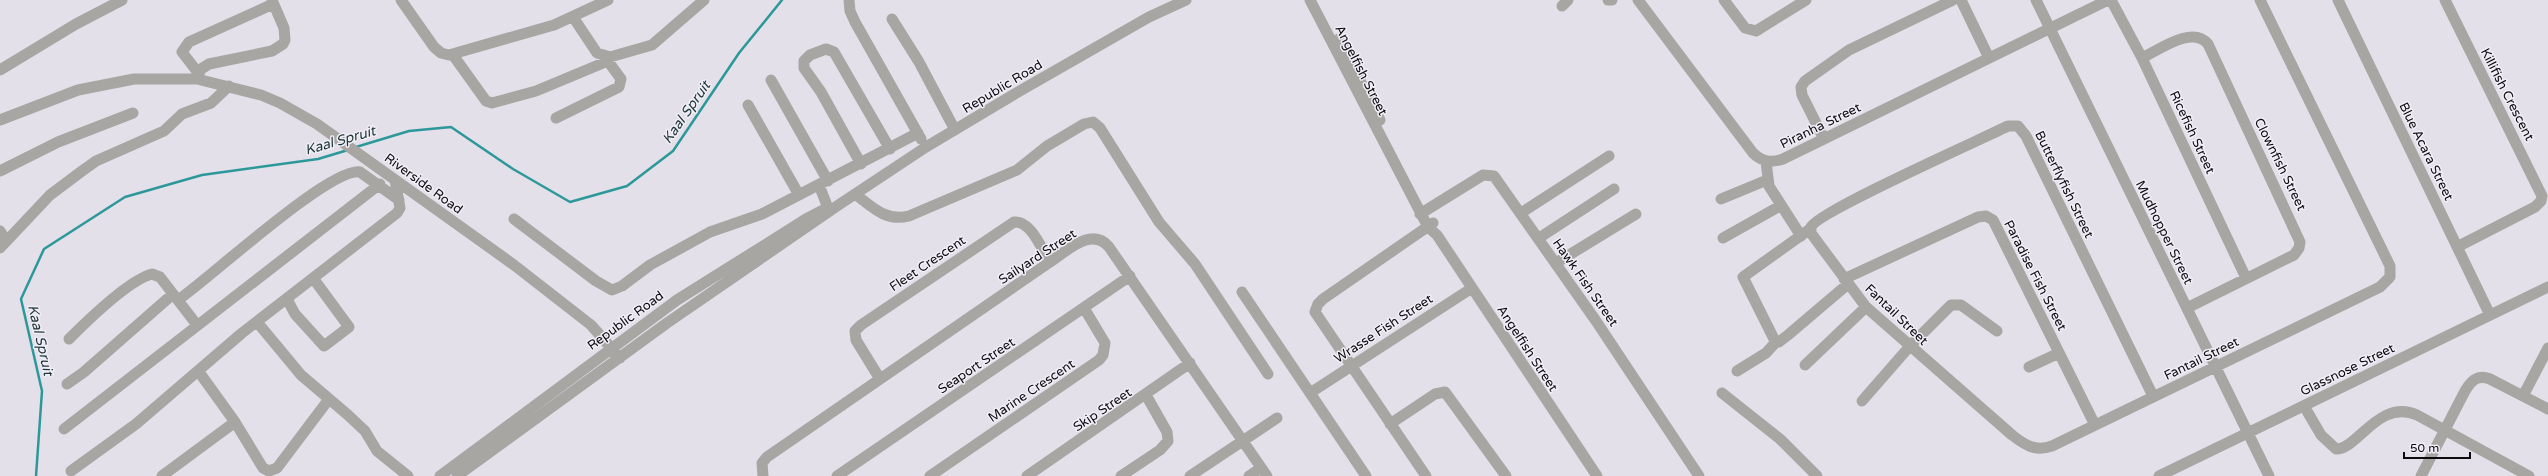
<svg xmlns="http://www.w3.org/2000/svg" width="2548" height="476" viewBox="0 0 2548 476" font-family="'Varela Round',sans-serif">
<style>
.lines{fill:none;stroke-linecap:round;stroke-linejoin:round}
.stream{stroke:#2c9899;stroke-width:2.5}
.minor{stroke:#a8a6a2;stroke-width:11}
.labels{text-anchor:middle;stroke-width:3;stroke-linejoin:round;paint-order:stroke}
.street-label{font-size:13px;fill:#0c0b0e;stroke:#f1eef7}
.water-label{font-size:14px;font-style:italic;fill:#1c3535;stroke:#f1eef7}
</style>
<rect width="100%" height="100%" fill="#e4e0ea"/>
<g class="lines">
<!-- stream -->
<path class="stream" d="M356 147 409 131 451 127 513 169 570 202 627 186 673 151 739 53 782 0
M36 476 42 391 21 299 44 249 125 197 202 175 318 159 348 150"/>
<!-- minor -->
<path class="minor" d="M401 0 434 47 441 53 449 55 554 25 608 0
M849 0 850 11 855 22 921 139
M1310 0 1428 227 1437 235 1597 476
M1608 0H1612
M1638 0 1753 153C1762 162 1771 163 1783 159L2108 0
M1724 0 1745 28 1756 31 1806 0
M1961 0 1989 58
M2036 0 2269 476
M2111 0 2142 58 2246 278
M2338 0 2490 315
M2445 0 2542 196 2541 201 2535 207 2457 247
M1562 6 1568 0
M573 17 597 53 610 57 652 45 704 0
M892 19 919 62 955 130
M1339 39 1380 120
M453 55 486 101 492 103 536 91 608 61
M2142 58C2159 50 2192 25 2208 44L2300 242 2299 248 2294 255 2187 308
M0 70 76 24 122 0
M199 74 182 52 189 42 273 4
M197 79 201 69 209 64 272 51 283 44 285 40 284 28 272 0
M771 80 828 181
M748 105 799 195
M556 118 619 87 621 79 605 57
M0 120 78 90 134 79H197L261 95 280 103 317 124 514 265 591 325 620 358
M1824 139 1802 95 1801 87 1805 81 1849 50 1953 0
M1766 161 1769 186 1801 236
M861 164 821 92 804 68V61L810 55 826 49 834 52 890 149
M0 171 58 142 133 113
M819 185 828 208
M855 194C872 207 886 222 909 216L1017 170 1047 146 1084 124 1093 122 1100 128 1159 222 1195 264 1268 374
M1721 199 1767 180
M1521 213 1609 156
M1420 214 1483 175 1494 176 1596 321 1699 476
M514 219 596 281 612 290 622 286 650 265 710 232 762 214 918 133
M1810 229 1743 277 1775 341 1779 342 1788 335 1848 284
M0 231 6 240
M1539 238 1614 189
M1723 238 1780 206
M0 248 50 195 82 171 96 161 164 131 182 114 211 103 229 86
M1556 263 1636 214
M1844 279 1978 217 1986 216 1993 220 2095 425
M1242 292 1366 476
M287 299 295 314 324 346 349 327 313 278
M178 300C210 278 330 167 360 172L399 200
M257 322 301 375 348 415 365 431 377 451 408 476
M69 339C86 322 129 280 152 274L160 277 197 325
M1805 365 1866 307
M2029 367 2059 353
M1737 371 1766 353 1776 342
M199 372 235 422
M880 379 856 340 855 331 861 325 1014 222C1031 220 1042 250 1050 262
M67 384 84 372 173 294
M1310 393 1472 288
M1722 393 1780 439 1817 476
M2153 396 2026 136 2018 126H2008C1982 139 1817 212 1811 227V233L1819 244 1866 307 2012 435C2025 445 2035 452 2052 446L2380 287 2390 277V266L2260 0
M2523 396 2548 348
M1862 401 1910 346 1951 305H1961L1997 331
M2304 406 2321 435 2336 449C2357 450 2379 398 2417 415L2529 476
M1390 424 1435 394 1445 392 1506 476
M64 429 380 184
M71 471 136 424 242 333 397 213 400 208 395 180
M162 476 235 422 263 468 269 471 277 468 329 399
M440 476 677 300 806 219 829 207
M457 476 667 323 837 206 926 147 1018 92 1149 17 1186 0
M763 476 762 463 767 457 1050 262C1067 251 1092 226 1109 247L1267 476
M837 476 1130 276
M930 476 1099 360 1103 355 1105 343 1084 308
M1027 476 1190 363
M1121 476 1160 450 1168 441 1167 432 1146 395
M1190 476 1277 418
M1249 476 1261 468
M1426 476 1315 312 1318 304 1323 299 1433 223
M2159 476 2548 287
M2421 476 2465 391C2471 381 2477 374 2490 379L2548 409"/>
</g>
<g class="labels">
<!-- street labels -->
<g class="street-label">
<text transform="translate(1362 70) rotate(63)" y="5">Angelfish Street</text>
<text transform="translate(1002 86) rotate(-31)" y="5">Republic Road</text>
<text transform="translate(2508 94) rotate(63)" y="5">Killifish Crescent</text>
<text transform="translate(1820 125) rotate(-26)" y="5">Piranha Street</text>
<text transform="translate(2193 132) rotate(65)" y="5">Ricefish Street</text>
<text transform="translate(2427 151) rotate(64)" y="5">Blue Acara Street</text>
<text transform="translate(2281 164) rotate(64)" y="5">Clownfish Street</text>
<text transform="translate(424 183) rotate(36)" y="5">Riverside Road</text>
<text transform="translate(2065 184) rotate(64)" y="5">Butterflyfish Street</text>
<text transform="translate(2165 232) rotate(64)" y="5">Mudhopper Street</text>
<text transform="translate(1037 256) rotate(-33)" y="5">Sailyard Street</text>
<text transform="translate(927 263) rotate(-34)" y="5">Fleet Crescent</text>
<text transform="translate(2036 275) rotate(63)" y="5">Paradise Fish Street</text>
<text transform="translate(1586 282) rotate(55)" y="5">Hawk Fish Street</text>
<text transform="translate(1897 314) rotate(44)" y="5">Fantail Street</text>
<text transform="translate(625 320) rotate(-36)" y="5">Republic Road</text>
<text transform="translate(1383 328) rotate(-33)" y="5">Wrasse Fish Street</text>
<text transform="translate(1528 348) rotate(57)" y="5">Angelfish Street</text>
<text transform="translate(2201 358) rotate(-26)" y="5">Fantail Street</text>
<text transform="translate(976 365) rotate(-34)" y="5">Seaport Street</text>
<text transform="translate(2347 369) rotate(-26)" y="5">Glassnose Street</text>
<text transform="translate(1031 390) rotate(-34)" y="5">Marine Crescent</text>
<text transform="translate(1102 409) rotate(-34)" y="5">Skip Street</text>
</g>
<!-- water labels -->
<g class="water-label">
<text transform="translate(686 112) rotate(-55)" y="5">Kaal Spruit</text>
<text transform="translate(340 140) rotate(-16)" y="5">Kaal Spruit</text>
<text transform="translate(41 340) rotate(77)" y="5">Kaal Spruit</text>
</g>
</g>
<!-- scale -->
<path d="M2404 452v6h66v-6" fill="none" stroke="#0c0b0e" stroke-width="2"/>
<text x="2410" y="452" font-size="12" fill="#0c0b0e" stroke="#f1eef7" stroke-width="3" paint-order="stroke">50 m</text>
</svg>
